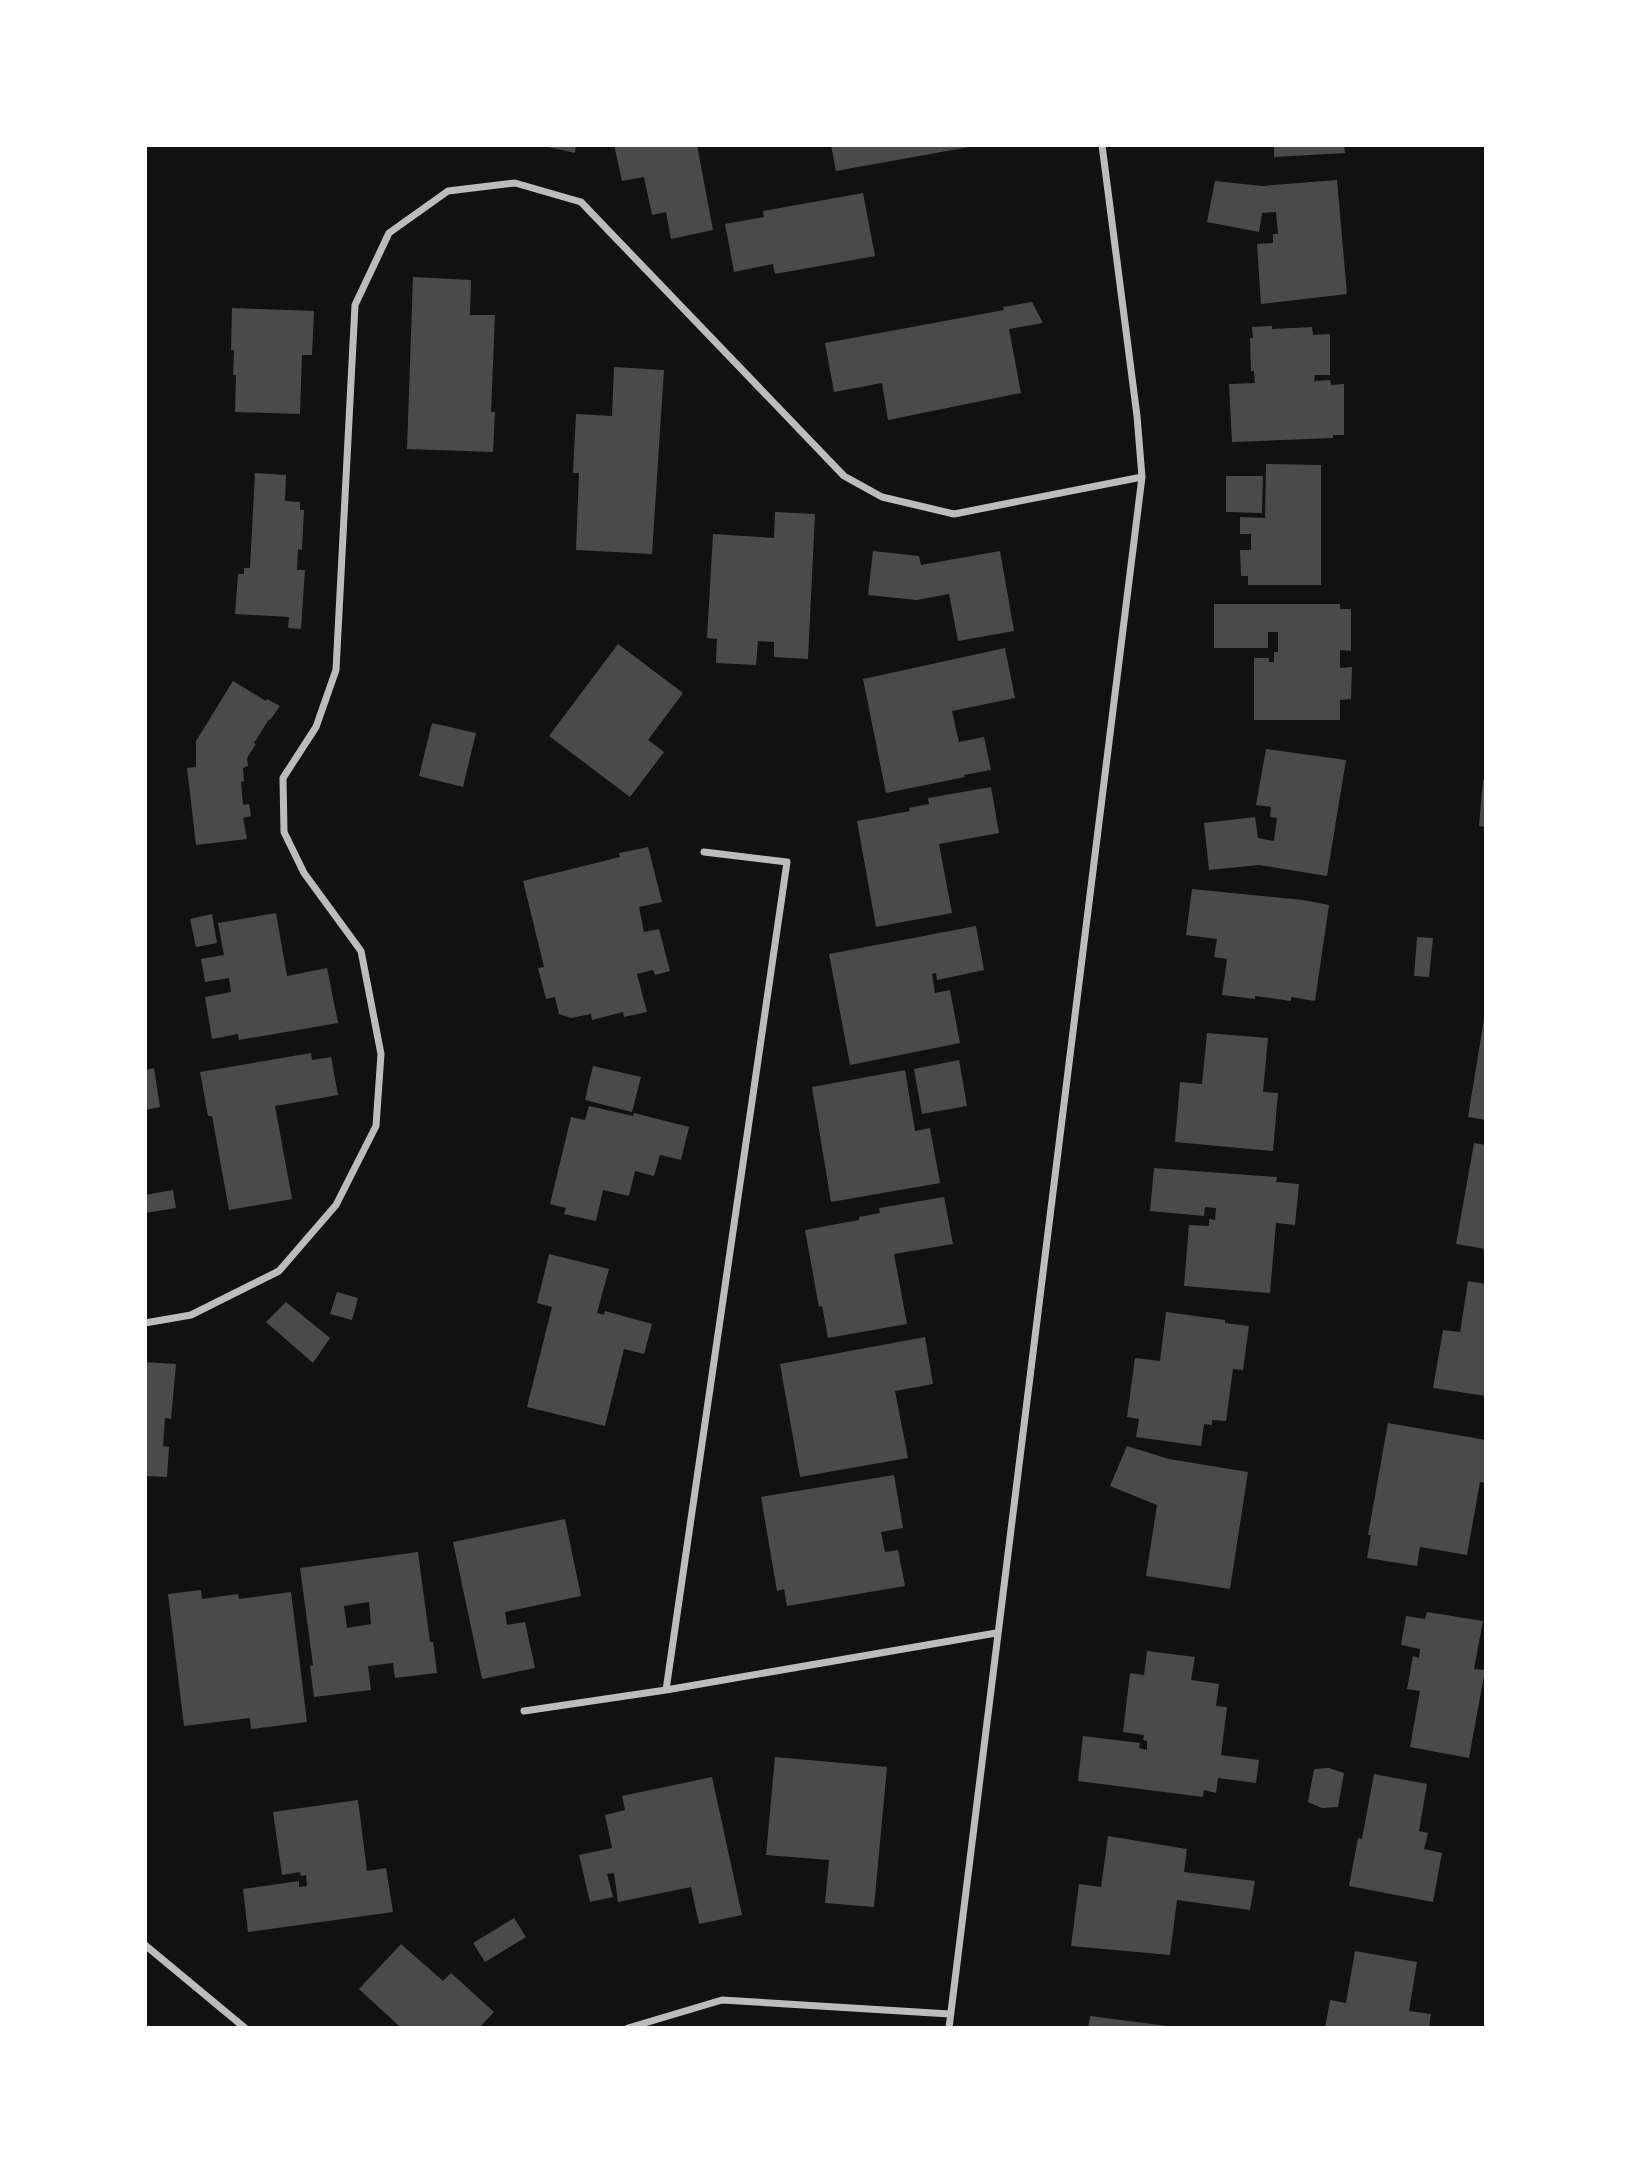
<svg xmlns="http://www.w3.org/2000/svg" width="1631" height="2173" viewBox="0 0 1631 2173" font-family="'Source Serif 4',serif">
<style>
.building{fill:#4a4a4a;fill-rule:evenodd}
.lines{fill:none;stroke-linecap:round;stroke-linejoin:round}
.minor{stroke:#bcbcbc;stroke-width:7}
</style>
<rect width="100%" height="100%" fill="#111"/>
<!-- building -->
<path class="building" d="M539 145H576L575 153Z
M614 145H697L713 230 671 239 666 212 652 215 644 177 622 181Z
M831 145H969V147L836 171Z
M1274 145H1344L1345 153 1274 157Z
M1337 180 1347 294 1261 304 1257 244 1273 243V234H1278L1276 212 1262 213 1259 232 1207 222 1215 181 1262 186Z
M863 193 875 256 775 274 773 264 734 272 725 224 764 217 763 211Z
M413 277 471 280 470 315H495L491 412H495L493 452 407 449Z
M1032 302 1043 323 1009 329 1021 393 888 420 882 383 834 392 825 343 1004 310 1003 307Z
M232 308 314 311 312 355H302L300 414 235 412 236 375H233L234 350H231Z
M1272 326V329L1312 327 1313 335 1330 334V375H1315L1314 381 1330 380 1331 385 1344 384V435H1333V438L1232 442 1229 384 1255 383 1254 371H1251L1250 338H1253L1252 327Z
M614 367 664 370 652 554 576 550 579 473H573L576 414 612 416Z
M1266 464 1321 465V585H1248V576H1241L1240 550H1251V534H1240V517L1265 518Z
M255 473 286 475 285 501 300 502V510H304L302 550 298 549 297 570H305L301 629 288 628 289 617 235 614 238 574H244V568H250Z
M1226 476H1263L1262 513 1226 512Z
M775 512 815 514 808 659 774 657V642L758 641 756 665 716 663 717 639 707 638 713 534 774 538Z
M873 551 919 556 921 565 1000 551 1014 631 958 641 949 594 917 600 868 595Z
M1214 604H1340V609H1351V651L1340 650V668L1352 667 1351 699 1340 700V720H1254V658H1269V662H1274V652H1278V632H1268V648H1214Z
M618 644 683 693 648 740 664 752 630 797 549 736Z
M1005 648 1015 698 952 711 959 742 984 737 991 770 964 775 965 777 886 793 863 679Z
M233 681 266 701 267 699 280 706 270 720 269 719 254 743 256 744 247 758 248 766 243 768 244 781 241 782 243 805 249 804 251 816 243 818 247 839 196 845 187 768 196 767V741Z
M432 723 476 733 463 787 419 776Z
M1266 749 1346 760 1327 876 1259 865 1209 870 1204 823 1255 817 1258 838 1274 841 1277 818 1270 817 1271 807 1256 805Z
M1483 780H1486V827L1479 826Z
M991 787 999 833 939 844 952 913 876 927 857 821 910 811 909 808 929 804 928 798Z
M648 847 662 902 639 907 644 932 659 929 670 971 655 975 653 970 637 974 647 1012 624 1017 623 1012 592 1020 591 1014 571 1018 559 1014 555 997 546 999 538 968 544 967 523 881 620 857 619 853Z
M1192 889 1303 900 1329 905 1315 1001 1291 997V1001L1255 996V999L1222 995 1227 959 1214 957 1217 939 1186 935Z
M276 913 287 976 327 968 338 1023 239 1040 238 1034 212 1039 205 997 231 992 229 978 205 982 201 959 224 955 218 923Z
M212 914 217 943 196 947 190 919Z
M976 926 984 970 937 980 936 973 932 974 935 993 950 990 960 1043 850 1065 829 954Z
M1417 937 1433 938 1429 977 1414 976Z
M1484 1019H1486V1120L1468 1117Z
M1207 1033 1268 1038 1263 1092 1278 1093 1273 1151 1175 1142 1180 1082 1202 1084Z
M311 1053 312 1060 331 1057 338 1095 275 1106 292 1199 229 1210 212 1116H208L200 1072Z
M959 1060 967 1106 922 1114 914 1069Z
M593 1066 641 1077 632 1112 585 1100Z
M154 1068 160 1107 145 1110V1070Z
M905 1070 915 1131 930 1128 940 1183 831 1202 812 1087Z
M589 1106 633 1116 634 1113 689 1127 681 1160 660 1155 654 1176 635 1171 629 1196 603 1190 596 1221 564 1214 566 1208 550 1204 571 1117 585 1120Z
M1474 1143 1486 1145V1249L1456 1244Z
M1154 1168 1277 1177 1276 1182 1299 1184 1295 1225 1276 1223 1270 1293 1184 1286 1189 1225 1209 1226V1219L1215 1220 1216 1208 1205 1207 1204 1216 1150 1211Z
M173 1190 176 1208 145 1213V1195Z
M944 1197 953 1244 894 1254 907 1324 828 1338 822 1306 819 1307 805 1230 859 1220V1217L880 1213 879 1208Z
M549 1254 609 1269 597 1313 604 1315 605 1311 652 1324 644 1354 624 1349 605 1426 527 1407 552 1307 537 1303Z
M1468 1281 1486 1284V1396L1433 1388 1443 1330 1460 1332Z
M337 1292 358 1298 352 1320 330 1314Z
M286 1302 330 1338 313 1363 266 1322Z
M1166 1312 1225 1320V1323L1249 1326 1243 1370 1233 1369 1226 1421 1212 1420V1425L1204 1424 1201 1446 1136 1437 1139 1419 1127 1417 1135 1358 1160 1361Z
M925 1337 933 1384 895 1391 908 1458 800 1477 780 1364Z
M145 1362 176 1364 171 1419 165 1418 163 1446 169 1447 167 1477 145 1476Z
M1388 1423 1486 1440V1483L1480 1482 1467 1555 1420 1547 1417 1566 1367 1558 1371 1535H1368Z
M1127 1446 1169 1459 1248 1472 1230 1589 1146 1576 1157 1505 1110 1486Z
M894 1475 903 1528 881 1532 885 1552 898 1550 905 1586 787 1606 784 1589 777 1591 761 1497Z
M565 1519 581 1596 505 1612 507 1625 525 1622 535 1668 482 1679 453 1542Z
M418 1552 430 1642H433L437 1673 395 1678 393 1663 368 1666 371 1690 314 1697 310 1666 313 1665 300 1568ZM369 1602 371 1624 347 1628 344 1606Z
M201 1590 202 1599 238 1594 239 1599 291 1592 307 1722 251 1729 250 1718 184 1726 168 1594Z
M1427 1612 1483 1621 1474 1669 1485 1670 1469 1758 1410 1747 1420 1691 1407 1689 1413 1656 1419 1658 1420 1649 1401 1645 1406 1616 1425 1619Z
M1147 1651 1195 1657 1191 1680 1219 1684 1216 1706 1227 1707 1221 1755 1259 1760 1256 1783 1218 1778 1216 1793 1204 1790 1203 1797 1078 1781 1083 1736 1140 1743 1139 1748 1147 1750V1741L1143 1740 1144 1735 1123 1732 1130 1673 1144 1675Z
M775 1757 887 1767 874 1907 825 1903 829 1860 766 1855Z
M1329 1768 1344 1773 1338 1807 1322 1808 1308 1802 1314 1769Z
M1374 1774 1427 1784 1419 1831 1428 1833 1424 1849 1442 1853 1433 1902 1349 1886 1358 1838 1362 1839Z
M712 1777 742 1915 699 1924 691 1887 618 1902 614 1873 607 1874 613 1897 590 1902 579 1855 612 1848 605 1815 625 1810 622 1796Z
M358 1800 367 1871 386 1868 393 1912 248 1932 243 1889 299 1881V1887L307 1886 306 1875 301 1876 300 1872 282 1875 273 1812Z
M1108 1836 1187 1849 1184 1872 1255 1881 1250 1910 1177 1900 1170 1955 1071 1946 1079 1884 1101 1887Z
M514 1918 526 1937 485 1962 473 1943Z
M401 1944 443 1981 451 1973 494 2012 479 2028H397L399 2026 359 1989Z
M1355 1951 1417 1962 1409 2011 1431 2014 1429 2028H1325L1330 2000 1346 2003Z
M1090 2016 1167 2026V2028H1088Z"/>
<g class="lines">
<!-- minor -->
<path class="minor" d="M145 1323 191 1315 279 1271 336 1205 376 1126 381 1054 361 951 304 873 284 832 283 778 316 727 336 670 355 305 389 233 448 191 515 183 581 202 844 476 882 497 954 514 1142 477
M666 1690 787 862 704 852
M524 1711 666 1690 996 1633
M145 1945 245 2028
M628 2028 722 2000 950 2014
M949 2028 1142 477 1137 416 1102 145"/>
</g>
<!-- border -->
<rect width="1631" height="2173" fill="none" stroke="#ffffff" stroke-width="294"/>
</svg>
